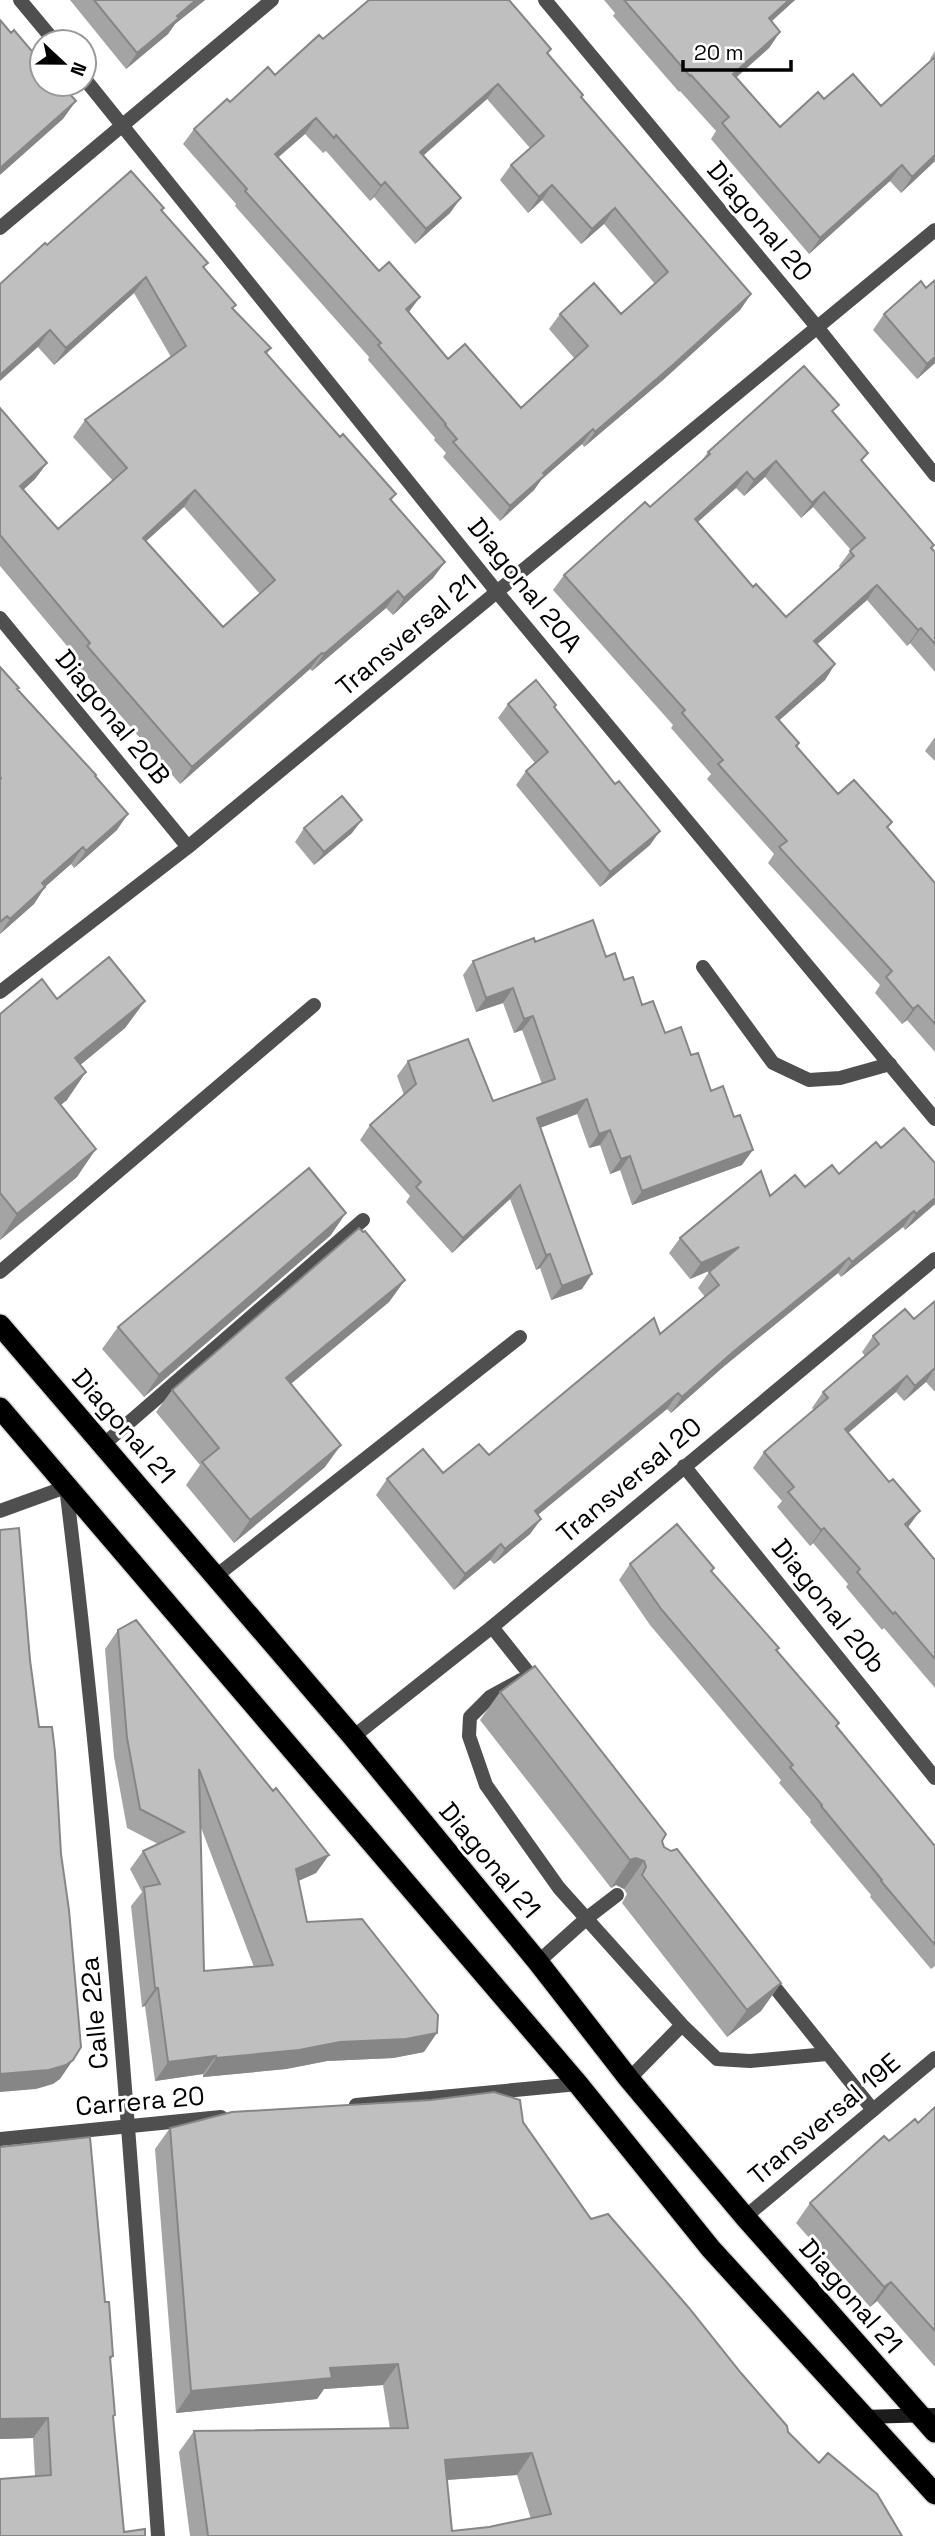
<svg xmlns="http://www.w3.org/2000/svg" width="935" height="2536" viewBox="0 0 935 2536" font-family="'Space Grotesk',sans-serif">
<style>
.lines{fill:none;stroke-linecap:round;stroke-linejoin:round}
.highway-casing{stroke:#dbdbdb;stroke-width:24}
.lane{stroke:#4f4f4f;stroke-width:14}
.street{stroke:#4f4f4f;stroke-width:14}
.secondary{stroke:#1c1c1c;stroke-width:14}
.highway{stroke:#000;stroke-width:21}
.wall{fill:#a4a4a4;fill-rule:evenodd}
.shaded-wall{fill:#868686}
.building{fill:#bfbfbf;stroke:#868686;stroke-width:2;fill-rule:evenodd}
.labels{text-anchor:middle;stroke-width:6;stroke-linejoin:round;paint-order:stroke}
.street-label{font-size:26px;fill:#000;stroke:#fff}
</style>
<rect width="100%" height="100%" fill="#fff"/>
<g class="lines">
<!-- highway casing -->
<g class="highway-casing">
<path id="highway" d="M0 1325 353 1737 538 1962 629 2079 745 2217 935 2432
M0 1408 578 2084 711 2249 935 2494"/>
</g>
<!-- lane -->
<path class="lane" d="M703 967 773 1063 809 1080 840 1078 890 1064
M0 1272 314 1005
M103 1445 363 1220
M216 1576 520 1337
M492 1627 539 1686
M521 1680 490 1697 470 1717 469 1736 486 1785 559 1888 682 2025 717 2059 750 2061 827 2054
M538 1962 587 1918 617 1895
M765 1975 873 2110
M629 2079 682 2025"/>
<!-- street -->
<path class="street" d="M20 0 55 42
M545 0 817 327 935 475
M84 78 497 592 935 1119
M0 228 272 0
M0 618 188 847
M0 992 188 847 935 230
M684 1466 935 1778
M0 1511 66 1487C109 1835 133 2186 158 2536
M353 1737 492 1627 935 1259
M356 2105 578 2084
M0 2139 221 2117
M745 2217 935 2058"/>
<!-- secondary -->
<path class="secondary" d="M862 2417 935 2415"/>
<!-- highway -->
<use href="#highway" class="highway"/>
</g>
<!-- wall -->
<path class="wall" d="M70 0H205L175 24 168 34 126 69Z
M604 0H795L771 22 780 32 769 48 736 78 780 127 824 99 881 106 931 60 930 59 935 51V161L901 193 890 181 809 254 711 139 716 131 680 91 679 92 613 16 615 13Z
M323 39 551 49 548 54 582 97 751 294 740 310 663 380 584 447 582 444 541 480 534 490 500 521 443 457 446 453 434 440 435 438 368 360 369 357 235 206 236 204 183 144 194 129 230 102 275 75ZM487 99 530 148 511 165 500 180 528 213 542 200 581 244 604 224 655 284 621 314H560L549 329 575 359 521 408 448 359 278 157 305 134 323 153 326 151 370 201 374 197 415 244 450 213 423 156Z
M164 208 162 211 233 309 271 348 267 354 340 437 396 494 391 501 445 562 433 578 393 615 386 608 312 671 310 669 180 784 75 663 78 659 0 566V408L47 463 35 479 23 490 58 529 113 481 73 437 85 420 171 357 134 293 54 365 38 347 47 245ZM184 507 260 594 223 627 146 541Z
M935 280V363L917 379 873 330 884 314 926 288Z
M833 413 868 453 862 461 935 552V672L910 643 907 646 867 600 817 644 835 664 825 680 779 720 799 743 797 747 838 794 892 822 888 828 935 883V1052L907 1020 902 1024 875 993 880 985 768 863 774 854 707 779 711 774 671 728 673 725 553 590 564 575 650 507 700 463 708 452ZM765 477 801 518 813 507 851 550 839 566 840 568 786 617 753 587 698 522 736 488 744 496Z
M0 667 17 690 95 776 117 830 74 868 71 864 45 887 34 904 0 934Z
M508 704 556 705 554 708 650 845 600 887 516 785 526 771 535 763 498 718Z
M935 737V761L925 751Z
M304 828 352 833 314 865 295 842Z
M535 942 606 957 665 1033 691 1055 711 1091 742 1165 632 1205 620 1170 610 1174 600 1145 589 1148 577 1114 540 1128 582 1289 551 1300 540 1268 536 1270 510 1199 452 1253 406 1202 410 1196 360 1140 370 1125 404 1095 397 1076 408 1061 493 1101 542 1084 522 1030 514 1033 503 1003 476 1012 463 975 473 961Z
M57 999 145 1001 125 1028 80 1065 67 1100 60 1105 77 1177 0 1240V1014Z
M881 1148 935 1163V1204L905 1230 903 1227 841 1277 838 1273 722 1368 671 1413 667 1409 538 1515 541 1519 530 1534 494 1564 490 1560 454 1590 376 1495 387 1479 443 1473 489 1455 660 1334 705 1297 698 1288 709 1272 712 1269 690 1279 669 1253 680 1238 770 1196 805 1187 839 1174Z
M331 1235 144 1397 102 1349 118 1327Z
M405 1280 389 1302 291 1384 325 1467 234 1543 186 1485 200 1465 156 1412 172 1390Z
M935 1301V1392L926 1382 904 1401 896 1392 848 1433 909 1526 908 1528 935 1560V1688L884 1628 882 1630 846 1587 848 1584 813 1543 810 1546 777 1507 782 1501 753 1468 764 1452 814 1410 812 1408 823 1392 865 1356 862 1352 873 1336 914 1319Z
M630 1564 712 1572 779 1648 777 1651 839 1723 837 1726 935 1846V1966L931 1969 870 1897 871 1895 810 1822 811 1820 779 1783 781 1780 650 1625 619 1580Z
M118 1630 273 1791 329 1855 316 1873 298 1881 307 1922 424 2052 393 2058 327 2061 286 2069 203 2077V2074L155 2081 145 2006 142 2007 131 1906 142 1892 130 1869 143 1851 158 1844 127 1828 114 1757 105 1649ZM200 1825 254 1967 204 1971Z
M500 1692 662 1841 664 1847 781 1983 761 2011 727 2037 622 1903 627 1894 624 1889 616 1885 611 1888 480 1720Z
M935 2107V2367L877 2301 870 2307 796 2223 810 2203 889 2141 918 2123Z
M523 2122 591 2219 788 2432 819 2463 902 2536H190L179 2452 194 2431 390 2429 383 2385 324 2389 317 2399 176 2413 155 2149 170 2128ZM517 2475 531 2519 489 2527 452 2531 447 2480Z
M0 2147 105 2302 113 2356 110 2361 113 2419 124 2532 0 2536 35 2476 33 2438 0 2439Z"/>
<!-- shaded-wall -->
<path class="shaded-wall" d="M196 0H205L175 24 168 34 126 69 137 53 177 16Z
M789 0H795L757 34 769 18Z
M780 32 769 48 721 90 733 74Z
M498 84 487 99 409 168 420 152Z
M76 101 63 119 0 175V168Z
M316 118 305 134 265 169 275 154Z
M935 155V161L901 193 912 177Z
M902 165 890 181 809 254 820 238Z
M385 182 374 197 370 201 381 186Z
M552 185 542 200 528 213 539 197Z
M461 198 450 213 415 244 426 229Z
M615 208 604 224 581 244 592 229Z
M146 277 134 293 54 365 66 348Z
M751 294 740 310 663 380 584 447 595 432Z
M420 297 409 312 395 324 406 309Z
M50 330 38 347 0 381V375Z
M935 357V363L917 379 927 364Z
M593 429 582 444 541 480 534 490 500 521 510 506 543 473Z
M776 461 765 477 744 496 754 480Z
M47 463 35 479 9 503 20 486Z
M747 472 736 488 684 534 695 519Z
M195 490 184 507 132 554 143 538Z
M824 492 813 507 801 518 812 503Z
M445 562 433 578 393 615 404 598Z
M877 585 867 600 803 657 814 641Z
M398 591 386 608 312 671 324 654Z
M921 628 910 643 907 646 918 630Z
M322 653 310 669 180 784 192 767Z
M835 664 825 680 765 733 776 717Z
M128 814 117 830 74 868 86 851Z
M362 820 352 833 314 865 324 852Z
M660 831 650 845 600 887 610 872Z
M83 847 71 864 30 900 42 883Z
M45 887 34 904 0 934 10 919Z
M513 988 503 1003 476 1012 486 998Z
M145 1001 125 1028 55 1086 75 1058Z
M918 1005 907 1020 902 1024 913 1009Z
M533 1016 522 1030 514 1033 524 1019Z
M86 1072 67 1100 35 1126 55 1098Z
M587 1099 577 1114 526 1133 537 1118Z
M610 1130 600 1145 589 1148 599 1134Z
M96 1149 77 1177 0 1240 17 1214Z
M753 1150 742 1165 632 1205 642 1191Z
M630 1156 620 1170 610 1174 621 1159Z
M520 1185 510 1199 452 1253 463 1238Z
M935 1198V1204L905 1230 916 1214Z
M914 1211 903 1227 841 1277 852 1262Z
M346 1213 331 1235 144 1397 159 1375Z
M739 1247 728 1263 690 1279 701 1263Z
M550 1254 540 1268 536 1270 546 1255Z
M849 1258 838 1273 722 1368 671 1413 682 1397 733 1352Z
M592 1274 582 1289 551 1300 562 1286Z
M405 1280 389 1302 270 1401 286 1378Z
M935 1368 926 1382 904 1401 915 1386Z
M907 1376 896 1392 834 1445 845 1429Z
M678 1393 667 1409 524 1526 535 1511Z
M341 1445 325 1467 234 1543 250 1520Z
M920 1511 909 1526 894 1540 905 1524Z
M541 1519 530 1534 494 1564 505 1549Z
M824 1528 813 1543 810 1546 821 1530Z
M501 1544 490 1560 454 1590 465 1574Z
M329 1855 316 1873 283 1888 296 1869Z
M636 1858 644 1861 624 1889 616 1885 611 1888 630 1860Z
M781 1983 761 2011 727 2037 747 2010Z
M155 1988H158L145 2006 142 2007Z
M437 2033 424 2052 393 2058 327 2061 286 2069 203 2077 216 2058 340 2042Z
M216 2056 203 2074 155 2081 168 2062Z
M73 2060 60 2079 53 2084 36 2089 0 2092V2074Z
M891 2282 877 2301 870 2307 884 2287Z
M398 2364 383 2385 324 2389 317 2399 176 2413 191 2391 330 2368Z
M48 2418 33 2438 0 2439V2419Z
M532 2453 517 2475 430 2481 445 2460Z"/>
<!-- building -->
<path class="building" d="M94 0H196L177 16 179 18 137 53Z
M369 0H509L551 49 547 53 583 95 581 97 751 294 674 364 595 432 593 429 543 473 545 475 510 506 453 442 457 439 445 425 446 424 378 345 381 343 245 191 247 189 194 129 227 99 230 102 268 67 275 75 319 35 323 39ZM498 84 544 136 511 165 539 197 552 185 592 229 615 208 668 272 621 314 594 283 560 314 588 346 521 408 465 344 448 359 406 309 420 297 389 262 379 271 275 154 316 118 334 138 336 135 381 186 385 182 426 229 461 198 420 152Z
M624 0H789L769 18 780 32 733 74 780 127 818 92 824 99 853 74 881 106 935 57V155L912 177 902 165 820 238 722 123 729 117 691 75 690 76Z
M0 20 11 33 14 30 42 63V84H61L76 101 0 168Z
M131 171 164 208 161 210 208 263 203 267 236 305 232 308 271 348 265 352 340 437 343 434 396 494 390 499 445 562 404 598 398 591 324 654 322 653 192 767 87 646 90 643 0 535V408L47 463 20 486 58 529 127 468 85 420 186 346 146 277 66 348 50 330 0 375V284L45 243 47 245ZM195 490 275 580 223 627 143 538Z
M935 280V357L927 364 884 314 921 281 926 288Z
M804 366 839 405 832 411 868 453 861 460 934 545 931 548 935 552V644L921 628 918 630 877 585 814 641 835 664 776 717 799 743 796 746 838 794 854 780 892 822 887 827 935 883V1024L918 1005 913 1009 886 977 892 971 779 847 787 841 718 764 723 760 682 713 685 710 564 575 645 502 650 507 710 454 708 452ZM776 461 812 503 824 492 865 538 850 551 854 556 786 617 756 584 753 587 695 519 747 472 754 480Z
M0 667 19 688 17 689 96 775 95 776 128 814 86 851 83 847 42 883 45 887 10 919 7 916 0 922V780L1 778 0 777Z
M536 680 556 705 554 707 615 784 619 781 660 831 610 872 526 771 548 752 508 704Z
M342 796 362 820 324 852 304 828Z
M593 920 606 957 615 953 624 980 633 977 642 1005 653 1001 665 1033 681 1027 691 1055 698 1053 711 1091 723 1086 734 1117 740 1115 753 1150 642 1191 630 1156 621 1159 610 1130 599 1134 587 1099 537 1118 592 1274 562 1286 550 1254 546 1255 520 1185 463 1238 416 1187 421 1182 370 1125 416 1084 408 1061 468 1039 493 1101 555 1079 533 1016 524 1019 513 988 486 998 473 961 534 938 535 942Z
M109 957 145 1001 75 1058 86 1072 55 1098 96 1149 17 1214 0 1193V1014L42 979 57 999Z
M904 1128 935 1163V1198L916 1214 914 1211 852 1262 849 1258 733 1352 682 1397 678 1393 535 1511 541 1519 505 1549 501 1544 465 1574 387 1479 423 1449 443 1473 479 1444 489 1455 654 1318 660 1334 719 1285 709 1272 739 1247 701 1263 680 1238 761 1171 770 1196 795 1175 805 1187 832 1165 839 1174 876 1142 881 1148Z
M309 1168 346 1213 159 1375 118 1327Z
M359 1228 363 1232 365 1231 405 1280 286 1378 341 1445 250 1520 202 1462 219 1448 172 1390Z
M935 1301V1368L915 1386 907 1376 845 1429 889 1482 893 1479 920 1511 905 1524 935 1560V1659L895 1612 893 1614 857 1572 860 1569 824 1528 821 1530 788 1492 794 1487 764 1452 828 1398 823 1392 879 1344 873 1336 905 1309 914 1319Z
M677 1524 714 1568 711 1571 779 1648 776 1650 839 1723 836 1726 935 1846V1945L881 1881 882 1880 821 1806 822 1805 790 1767 793 1765 661 1609 630 1564Z
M19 1528 30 1660 39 1727H52L55 1752 61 1854 69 1910 81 2047 73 2060 66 2065 49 2070 0 2074V1530Z
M136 1620 273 1791 276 1788 329 1855 296 1869 307 1922 362 1919 438 2015 437 2033 406 2039 340 2042 299 2050 216 2058V2056L168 2062 158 1988H155L144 1887 160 1884 143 1851 184 1832 140 1809 127 1738 118 1630ZM199 1769 273 1965 204 1971Z
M535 1666 666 1834 662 1841 664 1847 671 1851 677 1849 781 1983 747 2010 642 1875 646 1867 644 1861 636 1858 630 1860 500 1692Z
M494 2092 520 2100 523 2122 591 2219 608 2214 689 2308 741 2373 787 2426 788 2432 819 2463 828 2453 877 2494 902 2536H208L194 2431 408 2428 398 2364 330 2368 332 2378 191 2391 170 2128 232 2112 431 2100ZM532 2453 551 2514 489 2527 452 2531 445 2460Z
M935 2107V2331L891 2282 884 2287 810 2203 884 2136 889 2141 915 2119 918 2123Z
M90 2137 105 2302H109L113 2356 110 2357 115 2415 113 2416 124 2532 145 2529V2536H0V2479L51 2475 48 2418 0 2419V2147Z"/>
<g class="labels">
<!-- street labels -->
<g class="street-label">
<text transform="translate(760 221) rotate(50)" y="9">Diagonal 20</text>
<text transform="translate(525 585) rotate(51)" y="9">Diagonal 20A</text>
<text transform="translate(406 635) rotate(-40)" y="9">Transversal 21</text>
<text transform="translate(113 717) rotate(51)" y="9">Diagonal 20B</text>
<text transform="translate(124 1426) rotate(49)" y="9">Diagonal 21</text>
<text transform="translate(629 1480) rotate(-40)" y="9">Transversal 20</text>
<text transform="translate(829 1606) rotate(51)" y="9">Diagonal 20b</text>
<text transform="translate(490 1860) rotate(50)" y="9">Diagonal 21</text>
<text transform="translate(94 2013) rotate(-95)" y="9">Calle 22a</text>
<text transform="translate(140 2101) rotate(-5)" y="9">Carrera 20</text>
<text transform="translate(824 2119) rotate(-40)" y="9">Transversal 19E</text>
<text transform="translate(851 2296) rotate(49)" y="9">Diagonal 21</text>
</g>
</g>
<!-- north arrow -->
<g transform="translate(63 63) rotate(112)"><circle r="33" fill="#ffffff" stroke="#999999" stroke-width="2"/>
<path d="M0-5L12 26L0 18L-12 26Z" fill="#000000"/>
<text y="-10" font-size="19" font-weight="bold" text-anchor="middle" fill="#000000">N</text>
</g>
<!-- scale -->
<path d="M683 60v10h108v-10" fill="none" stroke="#000000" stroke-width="3.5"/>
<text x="694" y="60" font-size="21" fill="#000000" stroke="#ffffff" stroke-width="5" paint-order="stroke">20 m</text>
</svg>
